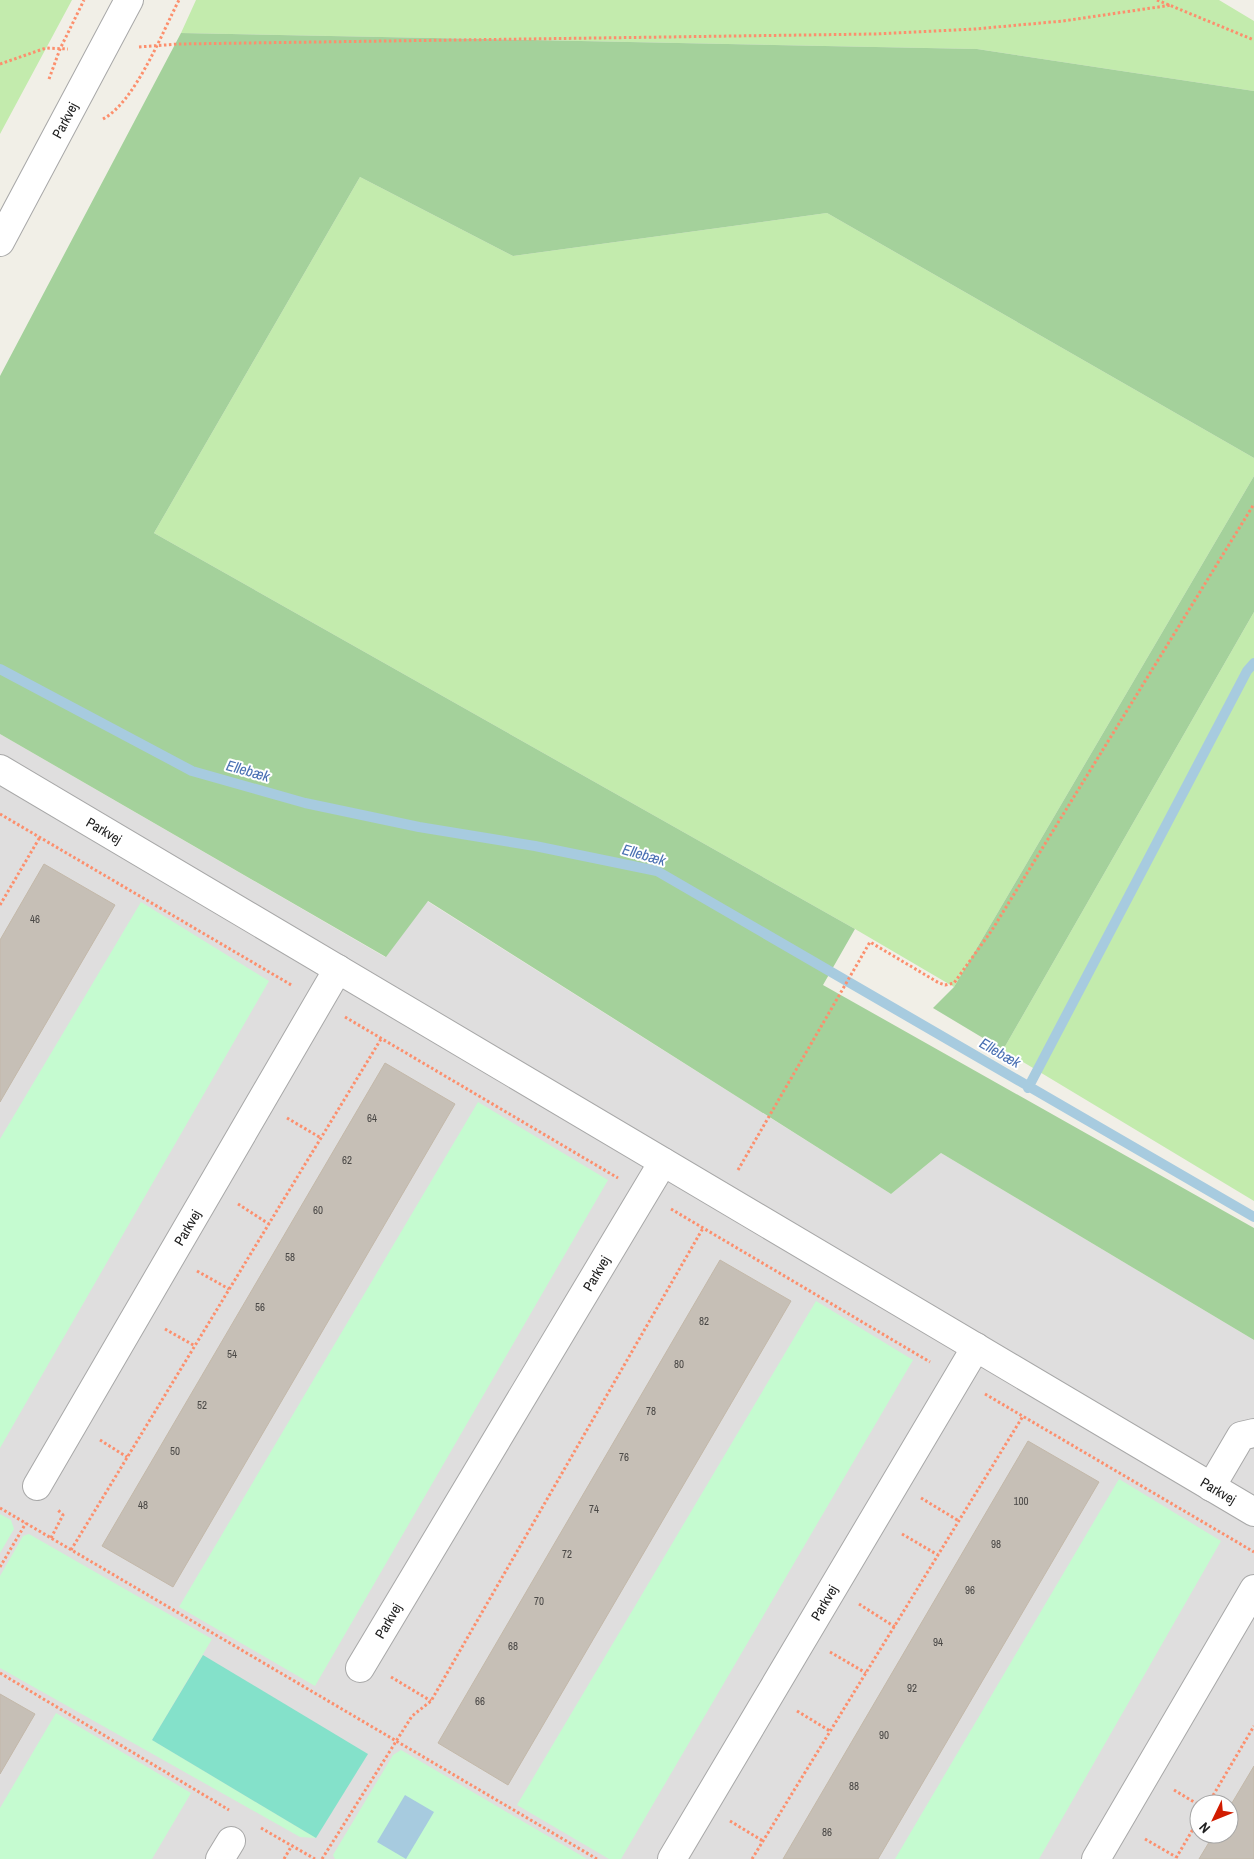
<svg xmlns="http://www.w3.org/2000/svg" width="1254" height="1859" viewBox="0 0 1254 1859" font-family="'Archivo Narrow',sans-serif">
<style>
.residential{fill:#dfdede;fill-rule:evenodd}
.grass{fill:#c3ebad}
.forest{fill:#a4d19b}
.park{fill:#c5fbd0}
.pitch{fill:#84e1ca}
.water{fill:#a7cbdf}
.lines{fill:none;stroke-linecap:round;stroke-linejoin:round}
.stream{stroke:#a7cbdf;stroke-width:10}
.building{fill:#c6bfb6;stroke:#c3b8a9}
.minor-casing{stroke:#a8a8a8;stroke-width:30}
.path{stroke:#fc8f6d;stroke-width:3;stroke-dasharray:2.5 2.5;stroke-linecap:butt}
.minor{stroke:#fff;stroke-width:28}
.labels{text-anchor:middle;stroke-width:4;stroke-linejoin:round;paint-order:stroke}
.number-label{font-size:11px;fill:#4a4846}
.street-label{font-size:14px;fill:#212121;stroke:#fff}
.water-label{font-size:15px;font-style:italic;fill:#4a70b3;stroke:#fff}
</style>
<rect width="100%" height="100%" fill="#f1efe7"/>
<!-- residential -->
<path class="residential" d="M0 734 385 957 427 901 891 1194 941 1153 1254 1340V1859H0ZM1199 1804H1229V1834H1199Z"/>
<!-- grass -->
<path class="grass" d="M0 0H72L0 134Z
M196 0H1219L1254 21V91L977 49 181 33Z
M360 177 513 256 827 213 1254 458V476L954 987 855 929 154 533Z
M1254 612V1201L1003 1050Z"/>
<!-- forest -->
<path class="forest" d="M181 33 977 49 1254 91V458L827 213 513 256 360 177 154 533 855 929 823 985 1254 1228V1340L941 1153 891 1194 428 901 386 957 0 734V376Z
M1254 476V612L1003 1050 933 1008 954 987Z"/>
<!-- park -->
<path class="park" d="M141 902 269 981 0 1448V1139Z
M478 1102 608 1180 315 1686 179 1607Z
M816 1301 913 1360 621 1859H609L517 1805Z
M1119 1479 1221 1541 1039 1859H895Z
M0 1514 11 1520 14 1529 0 1553Z
M29 1534 212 1639 152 1740 316 1838 300 1837 0 1668V1576L23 1536Z
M56 1713 191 1793 152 1859H0V1808Z
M401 1750 587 1859H335L333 1855 393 1755Z"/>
<!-- pitch -->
<path class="pitch" d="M203 1655 368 1754 316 1838 152 1740Z"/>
<!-- water -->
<path class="water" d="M405 1795 434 1812 406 1859 377 1842Z"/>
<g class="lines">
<!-- stream -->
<path class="stream" d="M0 669 192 771 305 803 419 827 535 846 657 871 1254 1217
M1028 1088 1247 671 1254 663"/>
</g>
<!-- building -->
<path class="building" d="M44 864 115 905 0 1102V940Z
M385 1063 455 1104 173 1587 102 1546Z
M720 1260 791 1301 508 1785 438 1743Z
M1028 1441 1099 1482 878 1859H783Z
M0 1694 35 1714 0 1774Z
M1254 1766V1859H1199L1214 1834H1229V1808Z"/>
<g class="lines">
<!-- minor casing -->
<g class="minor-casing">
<g id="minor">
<path id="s1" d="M0 242 129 0"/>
<path id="s2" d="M0 769 1254 1512"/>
<path id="s3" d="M37 1486 338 969"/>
<path d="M1211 1487 1241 1436 1254 1433"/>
<path id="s4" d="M360 1668 663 1162"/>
<path d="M220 1859 231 1841"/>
<path id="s5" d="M672 1859 976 1347"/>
<path d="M1096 1859 1254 1589"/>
</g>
</g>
<!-- path -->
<path class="path" d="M1157 0 1254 40
M139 47 178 44 874 34 975 29 1063 21 1172 5
M0 64 46 48 68 49
M49 79 60 49 84 0
M103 119C135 102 162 33 179 0
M0 814 293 986
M0 905 40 837
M345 1017 618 1178
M287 1118 321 1138
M738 1170 870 942 939 983 945 985 954 983 992 930 1254 504
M238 1204 269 1224
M671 1209 930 1362
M197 1271 229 1289
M165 1329 195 1346
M985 1394 1254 1552
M100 1440 127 1457
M921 1498 959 1521
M0 1508 597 1859
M902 1534 938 1555
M51 1538 63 1515 57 1509
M71 1550 381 1039
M0 1567 26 1523
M859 1604 895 1627
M830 1652 866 1673
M0 1673 229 1810
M391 1677 431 1701
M797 1711 830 1731
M1174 1790 1199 1805
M1208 1804 1254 1726
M730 1821 763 1841
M261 1828 315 1859
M1145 1839 1176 1857
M1176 1858 1199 1819
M284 1859 291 1847
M322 1859 412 1716 431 1701 703 1228
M752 1859 1023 1416"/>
<!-- minor -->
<use href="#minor" class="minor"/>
</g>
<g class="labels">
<!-- number labels -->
<g class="number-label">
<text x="35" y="923">46</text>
<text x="372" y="1122">64</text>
<text x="347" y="1164">62</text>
<text x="318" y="1214">60</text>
<text x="290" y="1261">58</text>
<text x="260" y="1311">56</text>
<text x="704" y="1325">82</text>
<text x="232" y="1358">54</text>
<text x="679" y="1368">80</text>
<text x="202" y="1409">52</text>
<text x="651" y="1415">78</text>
<text x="175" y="1455">50</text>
<text x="624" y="1461">76</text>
<text x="1021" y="1505">100</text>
<text x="143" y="1509">48</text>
<text x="594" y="1513">74</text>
<text x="996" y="1548">98</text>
<text x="567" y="1558">72</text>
<text x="970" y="1594">96</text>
<text x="539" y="1605">70</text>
<text x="938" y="1646">94</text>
<text x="513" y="1650">68</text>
<text x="912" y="1692">92</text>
<text x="480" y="1705">66</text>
<text x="884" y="1739">90</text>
<text x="854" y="1790">88</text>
<text x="827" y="1836">86</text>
</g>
<!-- street labels -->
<g class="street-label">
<text dy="5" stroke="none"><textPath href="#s1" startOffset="138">Parkvej</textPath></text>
<text dy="5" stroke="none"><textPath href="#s2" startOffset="121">Parkvej</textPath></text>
<text dy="5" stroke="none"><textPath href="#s3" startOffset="299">Parkvej</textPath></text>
<text dy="5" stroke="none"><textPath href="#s4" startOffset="460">Parkvej</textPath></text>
<text dy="5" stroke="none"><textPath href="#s2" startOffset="1416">Parkvej</textPath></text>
<text dy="5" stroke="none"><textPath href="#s5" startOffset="298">Parkvej</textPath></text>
<text dy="5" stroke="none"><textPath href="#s4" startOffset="55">Parkvej</textPath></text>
</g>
<!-- water labels -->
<g class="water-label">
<text transform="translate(248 771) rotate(16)" y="5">Ellebæk</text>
<text transform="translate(644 855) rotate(16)" y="5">Ellebæk</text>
<text transform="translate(1000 1053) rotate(30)" y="5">Ellebæk</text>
</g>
</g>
<!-- north arrow -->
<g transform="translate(1214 1819) rotate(227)"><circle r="24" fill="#ffffff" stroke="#a6a6a6"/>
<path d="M0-4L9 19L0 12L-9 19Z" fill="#d11c00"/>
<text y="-8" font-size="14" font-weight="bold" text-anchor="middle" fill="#212121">N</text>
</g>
</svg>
